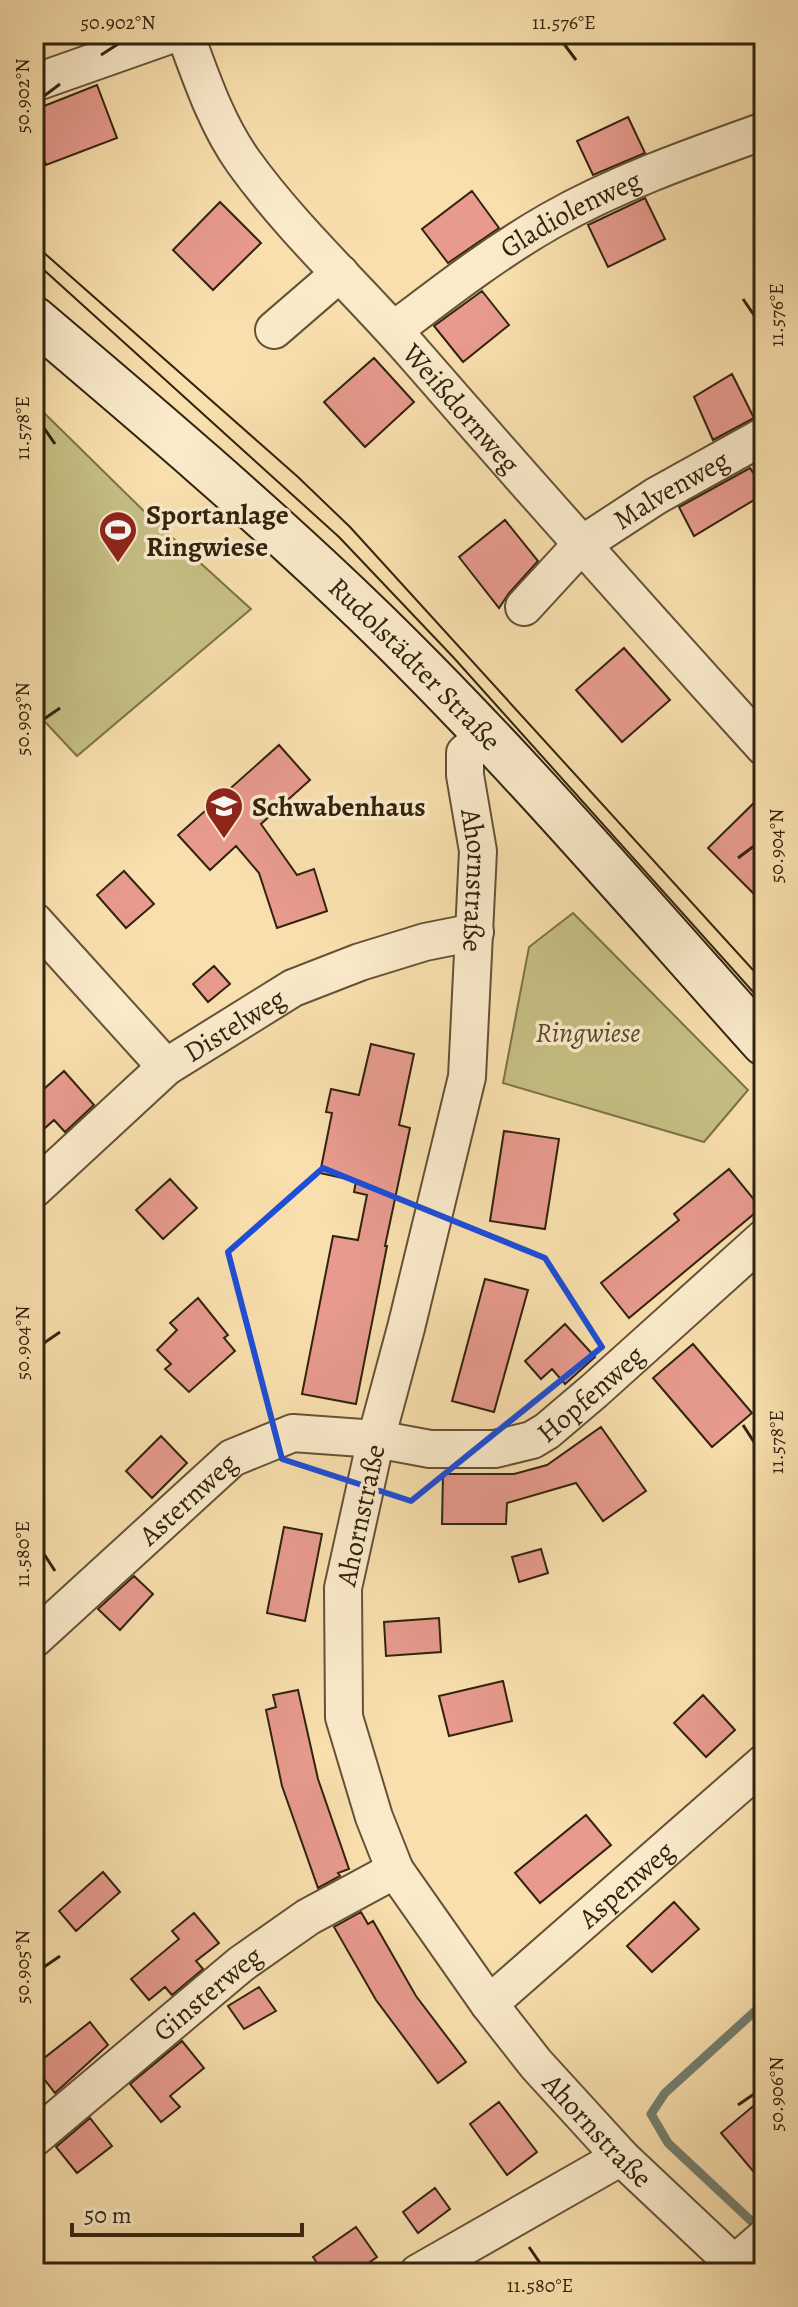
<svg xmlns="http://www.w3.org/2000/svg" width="798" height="2307" viewBox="0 0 798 2307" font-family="Alegreya,serif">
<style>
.green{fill:#c5bf84;stroke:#7c7149;stroke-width:2}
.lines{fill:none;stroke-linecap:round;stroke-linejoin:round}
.stream{stroke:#737e70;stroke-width:9}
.building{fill:#e79a8d;stroke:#32230e;stroke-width:2}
.street-casing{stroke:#645236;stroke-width:40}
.secondary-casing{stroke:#32230e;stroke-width:48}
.street{stroke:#faeaca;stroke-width:36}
.secondary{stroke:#faeaca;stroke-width:44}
.tram{stroke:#32230e;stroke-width:2}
.marked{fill:none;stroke:#1d4ed8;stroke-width:6;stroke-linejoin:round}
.ticks{fill:none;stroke:#32230e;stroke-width:3}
.labels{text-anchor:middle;stroke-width:7;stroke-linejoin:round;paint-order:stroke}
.street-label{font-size:28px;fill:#32230e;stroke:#faeaca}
.poi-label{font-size:28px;font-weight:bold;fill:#32230e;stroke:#faeaca;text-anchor:start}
.park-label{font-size:28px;font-style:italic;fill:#574a2c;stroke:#faeaca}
.neatline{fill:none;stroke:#32230e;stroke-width:3}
.ticks-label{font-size:20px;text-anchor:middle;fill:#32230e}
</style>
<rect width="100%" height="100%" fill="#f8dfad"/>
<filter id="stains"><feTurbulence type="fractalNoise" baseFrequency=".0025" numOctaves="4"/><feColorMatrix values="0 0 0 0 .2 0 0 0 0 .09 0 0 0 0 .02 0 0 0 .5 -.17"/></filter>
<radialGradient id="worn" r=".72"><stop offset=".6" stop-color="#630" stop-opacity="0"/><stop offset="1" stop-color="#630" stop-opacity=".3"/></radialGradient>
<!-- green -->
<path class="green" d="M34 403 153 520 251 609 77 756 34 710Z
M573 913 748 1090 704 1142 503 1083 529 947Z"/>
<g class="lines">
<!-- stream -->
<path class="stream" d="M762 2231 668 2143 651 2114 665 2093 764 2003"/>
</g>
<!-- building -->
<path class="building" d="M97 85 117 138 46 165 34 132V110Z
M628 117 645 153 593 175 577 141Z
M472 191 499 228 448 263 422 229Z
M645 198 665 239 608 267 588 225Z
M220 202 261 243 213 290 173 250Z
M482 291 509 325 463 362 434 326Z
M374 358 414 402 365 447 324 402Z
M732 374 754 418 713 440 694 397Z
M750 468 764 489V494L694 536 679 507Z
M505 520 538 561 509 593 499 608 459 557Z
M624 648 670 700 622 742 576 690Z
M279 745 310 780 261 824 297 875 314 869 327 911 277 928 259 873 236 846 210 870 178 835Z
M764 793V904L708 848Z
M124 871 154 904 126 928 97 895Z
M214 966 230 984 208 1002 193 984Z
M371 1044 414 1054 399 1125 410 1128 385 1246H387L356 1404 302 1394 333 1236 358 1240 367 1195 354 1192 356 1181 320 1173 332 1113 326 1112 331 1089 359 1095Z
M64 1071 94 1105 65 1132 54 1120 34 1138V1098Z
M504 1131 559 1139 545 1229 490 1221Z
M729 1169 761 1208 629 1318 601 1283 679 1220 674 1214Z
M170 1179 197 1208 163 1239 136 1210Z
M485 1279 528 1290 494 1412 452 1401Z
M198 1298 228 1335 224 1338 235 1351 189 1392 165 1369 171 1364 157 1350 177 1330 170 1323Z
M565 1324 595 1357 565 1384 552 1369 541 1379 525 1361Z
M693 1344 752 1413 712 1447 653 1378Z
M601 1427 646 1491 603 1521 576 1483 507 1503 506 1524H442L443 1474H514L547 1465Z
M161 1436 187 1463 152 1498 126 1471Z
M284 1527 322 1534 305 1621 267 1613Z
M541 1549 548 1573 519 1582 512 1557Z
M134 1576 153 1594 120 1630 98 1609Z
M439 1618 441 1652 386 1656 384 1622Z
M503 1681 512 1721 449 1736 439 1696Z
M298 1690 318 1779 349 1869 338 1873 340 1876 318 1888 282 1786 266 1710 276 1707 273 1695Z
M703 1695 735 1730 706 1757 674 1723Z
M586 1815 611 1845 540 1903 515 1873Z
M103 1872 120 1892 76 1931 59 1911Z
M674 1902 699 1929 652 1972 627 1946Z
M361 1912 368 1924 373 1921 416 1996 466 2062 438 2083 376 2000 334 1927Z
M194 1913 219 1943 196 1961 203 1969 172 1995 165 1987 149 2000 131 1979 179 1939 172 1931Z
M259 1987 276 2011 244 2029 228 2006Z
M90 2022 108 2045 55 2093 34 2066Z
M182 2041 204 2068 170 2096 180 2107 161 2122 130 2084Z
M764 2097V2184L721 2133Z
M499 2102 537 2152 507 2175 470 2124Z
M90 2118 112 2146 77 2173 56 2147Z
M435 2188 450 2209 418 2233 403 2212Z
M356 2227 377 2257 354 2273H324L313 2257Z"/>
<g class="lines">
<!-- street casing -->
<g class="street-casing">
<g id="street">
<path id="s1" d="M185 34C201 77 216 123 243 161 294 232 360 291 416 356 531 488 647 618 764 747"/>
<path d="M34 83 173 34"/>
<path d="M274 330 340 273"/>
<path id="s2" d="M394 330C444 292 494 253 550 221 617 183 691 157 764 131"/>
<path id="s3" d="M524 607 581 545 656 496 764 436"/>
<path id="s4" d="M486 735 465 753V775L478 851 467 1077 406 1328 376 1439 343 1588 344 1717 374 1817 395 1870 489 2004 536 2064 621 2157 744 2273"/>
<path d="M34 921 166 1067"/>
<path id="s5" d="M34 1189 166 1067 293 988 360 962 425 942 475 932"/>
<path id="s6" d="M34 1639 232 1458 293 1433 376 1439 430 1449H495L532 1440 547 1431 594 1391 764 1238"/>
<path id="s7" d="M489 2004 764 1763"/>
<path id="s8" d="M34 2138 241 1964 308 1917 395 1870"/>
<path d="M734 2264 764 2238"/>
<path d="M418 2273 621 2157"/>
</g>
</g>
<!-- secondary casing -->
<g class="secondary-casing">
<g id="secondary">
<path id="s9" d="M34 319C146 414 259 510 365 612 506 748 633 897 764 1043"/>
</g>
</g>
<!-- street -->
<use href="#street" class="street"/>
<!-- secondary -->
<use href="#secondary" class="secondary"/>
<!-- tram -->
<path class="tram" d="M34 244 298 477 350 527 764 982
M34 261 339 537 454 658 764 1004"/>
</g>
<!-- marked area -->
<path class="marked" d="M323 1168 545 1258 602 1347 411 1501 282 1459 228 1252Z"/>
<!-- ticks -->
<path class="ticks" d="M564 44 576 60M101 55 118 44M44 96 60 84M743 299 754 315M44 428 55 444M44 719 60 708M738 858 754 846M44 1343 60 1332M743 1425 754 1442M44 1554 55 1571M44 1967 60 1956M738 2105 754 2094M529 2247 540 2263"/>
<!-- icons -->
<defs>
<g id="stadium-pin" transform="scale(2)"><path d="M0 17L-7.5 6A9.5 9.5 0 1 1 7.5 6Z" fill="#8f2418" stroke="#faeaca"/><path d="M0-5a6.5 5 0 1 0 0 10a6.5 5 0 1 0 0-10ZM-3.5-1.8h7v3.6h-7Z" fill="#fff"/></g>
<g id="school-pin" transform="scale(2)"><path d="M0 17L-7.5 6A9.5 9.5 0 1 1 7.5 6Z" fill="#8f2418" stroke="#faeaca"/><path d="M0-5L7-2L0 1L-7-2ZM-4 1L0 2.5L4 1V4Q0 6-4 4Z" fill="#fff"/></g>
</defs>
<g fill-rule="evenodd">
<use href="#stadium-pin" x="118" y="530"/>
<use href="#school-pin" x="224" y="806"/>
</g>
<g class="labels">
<!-- street labels -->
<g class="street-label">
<text dy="10" stroke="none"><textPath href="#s2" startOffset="212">Gladiolenweg</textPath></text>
<text dy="10" stroke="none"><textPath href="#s1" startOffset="470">Weißdornweg</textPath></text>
<text dy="10" stroke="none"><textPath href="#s3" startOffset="190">Malvenweg</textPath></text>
<text dy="10" stroke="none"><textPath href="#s9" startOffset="514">Rudolstädter Straße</textPath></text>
<text dy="10" stroke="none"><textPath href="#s4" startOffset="156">Ahornstraße</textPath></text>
<text dy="10" stroke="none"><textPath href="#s5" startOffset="260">Distelweg</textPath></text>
<text dy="10" stroke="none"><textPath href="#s6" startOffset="650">Hopfenweg</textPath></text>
<text dy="10" stroke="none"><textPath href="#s6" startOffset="208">Asternweg</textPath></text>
<text transform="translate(360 1515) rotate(-78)" y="10">Ahornstraße</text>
<text dy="10" stroke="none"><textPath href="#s7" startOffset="182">Aspenweg</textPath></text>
<text dy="10" stroke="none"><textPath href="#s8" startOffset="226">Ginsterweg</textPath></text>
<text dy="10" stroke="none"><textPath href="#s4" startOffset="1500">Ahornstraße</textPath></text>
</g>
<!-- poi labels -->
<g class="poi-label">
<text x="146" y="524">Sportanlage<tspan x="146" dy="32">Ringwiese</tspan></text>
<text x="252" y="816">Schwabenhaus</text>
</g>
<!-- park labels -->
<g class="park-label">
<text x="588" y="1042">Ringwiese</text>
</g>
</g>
<!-- margin -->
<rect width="798" height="2307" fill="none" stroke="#f8dfad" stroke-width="88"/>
<!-- scale -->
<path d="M72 2223v12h230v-12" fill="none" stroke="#32230e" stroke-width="4"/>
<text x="84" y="2223" font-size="24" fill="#32230e" stroke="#faeaca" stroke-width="6" paint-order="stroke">50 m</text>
<rect x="44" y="44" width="710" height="2219" class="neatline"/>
<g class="ticks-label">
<text x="118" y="29">50.902°N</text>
<text x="564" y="29">11.576°E</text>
<text transform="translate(22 96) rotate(-90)" y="7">50.902°N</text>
<text transform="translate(776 315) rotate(-90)" y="7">11.576°E</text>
<text transform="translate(22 428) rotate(-90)" y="7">11.578°E</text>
<text transform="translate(22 719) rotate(-90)" y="7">50.903°N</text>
<text transform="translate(776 846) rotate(-90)" y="7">50.904°N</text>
<text transform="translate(22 1343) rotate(-90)" y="7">50.904°N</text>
<text transform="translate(776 1442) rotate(-90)" y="7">11.578°E</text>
<text transform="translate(22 1554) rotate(-90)" y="7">11.580°E</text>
<text transform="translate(22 1967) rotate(-90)" y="7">50.905°N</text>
<text transform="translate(776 2094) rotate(-90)" y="7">50.906°N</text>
<text x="540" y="2292">11.580°E</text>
</g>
<rect width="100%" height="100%" filter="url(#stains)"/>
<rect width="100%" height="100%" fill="url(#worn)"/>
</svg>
